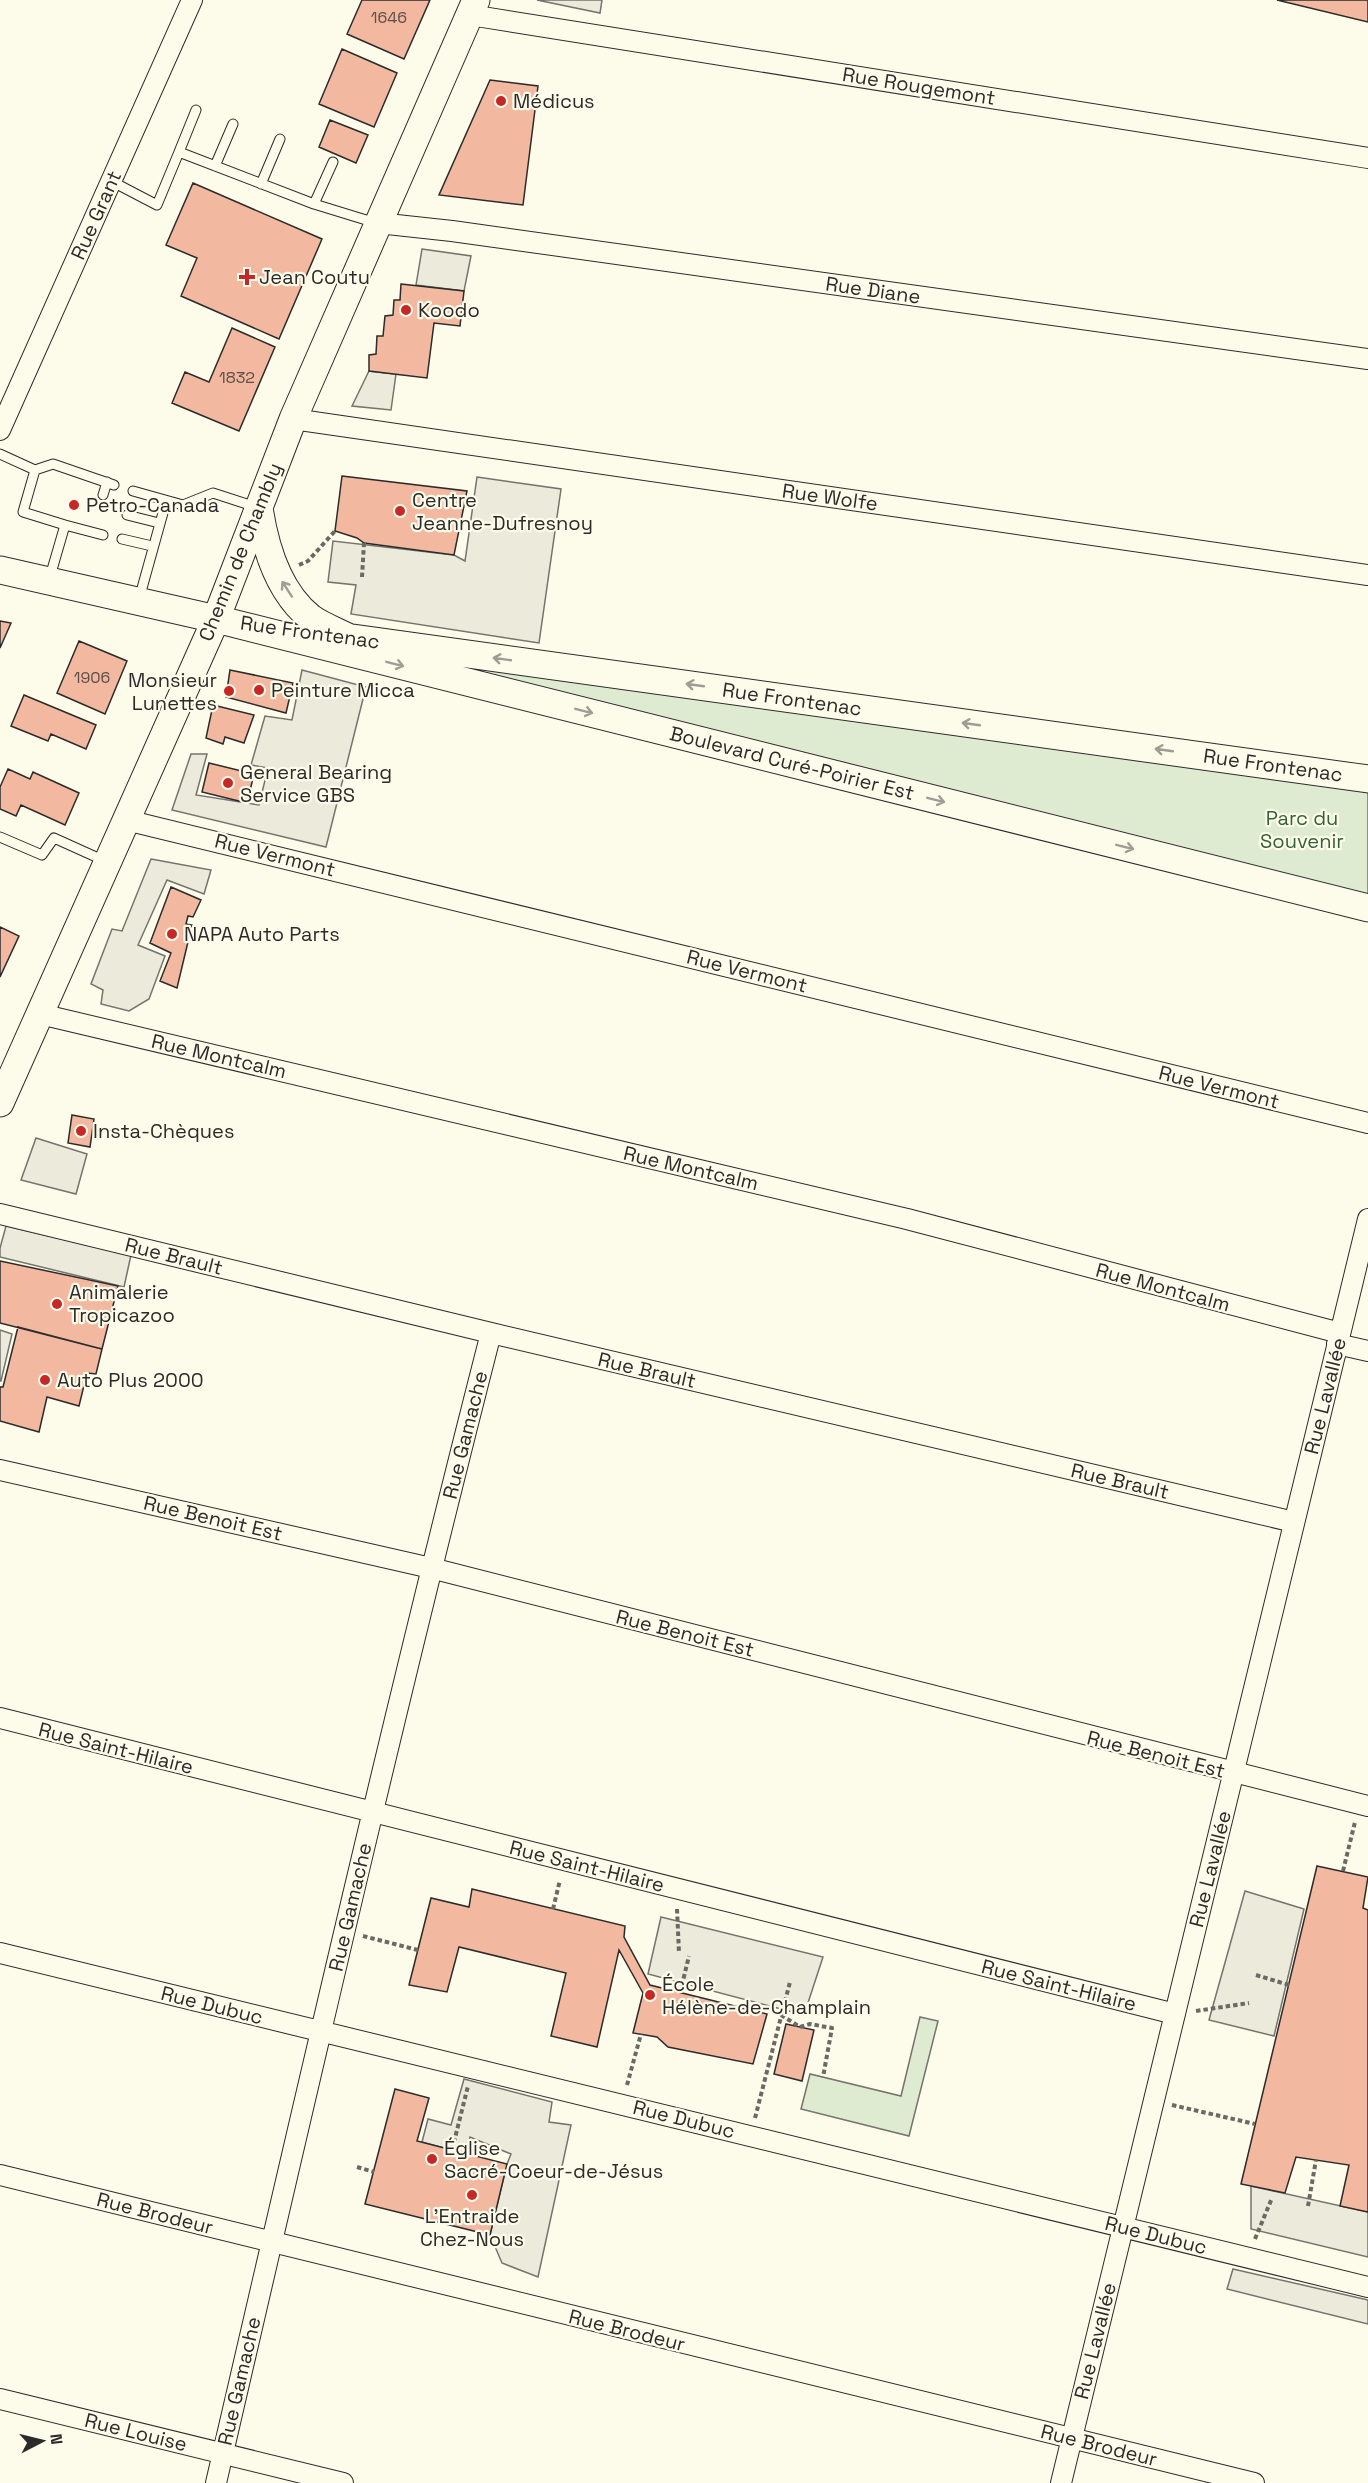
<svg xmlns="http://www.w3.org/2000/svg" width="1368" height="2483" viewBox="0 0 1368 2483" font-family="'Space Grotesk',sans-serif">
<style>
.green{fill:#deebd1;stroke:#74746e;stroke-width:1.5}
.parking{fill:#eceadb;stroke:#74746e;stroke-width:1.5}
.building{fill:#f2b8a0;stroke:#2b2b2b;stroke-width:1.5}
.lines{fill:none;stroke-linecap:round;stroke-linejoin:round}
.service-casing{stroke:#2b2b2b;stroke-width:11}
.minor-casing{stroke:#2b2b2b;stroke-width:22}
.secondary-casing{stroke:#2b2b2b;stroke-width:29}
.path{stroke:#6a6964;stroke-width:4;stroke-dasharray:4.5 3;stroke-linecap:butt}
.service{stroke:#fdfbea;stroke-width:9}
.minor{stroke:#fdfbea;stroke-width:20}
.secondary{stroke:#fdfbea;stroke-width:27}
.oneway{stroke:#9e9d94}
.poi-dot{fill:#c62828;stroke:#fdfbea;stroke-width:2}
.labels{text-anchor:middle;stroke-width:4.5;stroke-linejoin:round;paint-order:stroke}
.number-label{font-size:16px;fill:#5d4e48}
.street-label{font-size:20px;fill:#2b2b2b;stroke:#fdfbea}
.poi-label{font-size:20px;fill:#2b2b2b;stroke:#fdfbea;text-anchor:start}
.park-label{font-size:20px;fill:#34623c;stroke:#fdfbea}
</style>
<rect width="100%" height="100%" fill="#fdfbea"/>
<!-- green -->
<path class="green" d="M345 651 1368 779V908Z
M920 2017 938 2021 909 2136 801 2109 810 2074 901 2096Z"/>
<!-- parking -->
<path class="parking" d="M537 0H602L600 13Z
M422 249 471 256 464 291 416 285Z
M369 371 396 374 391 410 352 406Z
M477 477 561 489 539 643 351 614 356 585 328 582 333 541 454 555 465 561Z
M302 670 366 687 326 847 172 810 191 754H207L196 795 259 805 268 768 251 765 265 716 292 720Z
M151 859 211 870 204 894 167 880 138 945 165 956 149 999 129 1011 101 1004 103 990 91 984 112 929 122 931Z
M36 1138 87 1154 76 1194 21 1180Z
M6 1226 131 1255 124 1287 0 1257V1248Z
M0 1330 12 1334 1 1381H0Z
M1245 1891 1304 1909 1274 2036 1209 2020Z
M661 1917 823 1957 804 2015 648 1974Z
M464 2079 552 2102 549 2122 571 2125 538 2277 502 2263 490 2235 507 2164 511 2154 470 2137 466 2154 422 2142 428 2119 451 2125Z
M1251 2186 1368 2212V2257L1251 2229Z
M1233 2269 1368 2300V2324L1227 2289Z"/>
<!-- building -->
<path class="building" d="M362 0H430L404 59 347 34Z
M1277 0H1368V22Z
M342 49 397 73 374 127 319 104Z
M490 80 538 86 523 205 439 195Z
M330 120 368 135 356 163 319 147Z
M193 183 322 239 279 339 181 296 197 258 166 245Z
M401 284 464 291 460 326 434 323 427 378 369 371V355L376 354 377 336H383L385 316 393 315 394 300H400Z
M232 328 275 347 239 431 172 403 185 372 209 382Z
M342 476 467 491 454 555 364 543 357 538 335 531Z
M0 621 11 623 0 648Z
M79 641 127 661 105 714 57 693Z
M230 670 293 683 286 713 226 697Z
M24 695 96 725 86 749 51 734 48 741 11 726Z
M213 705 254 715 244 743 225 737 223 744 206 738Z
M209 763 254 774 247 803 202 792Z
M8 769 30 779 33 772 79 793 65 825 21 805 16 816 0 809V787Z
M171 887 201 900 193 917 188 916 186 924 192 925 177 988 160 981 171 953 150 943Z
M0 927 19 936 0 977Z
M72 1115 94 1119 90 1147 68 1143Z
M0 1261 118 1286 102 1349 0 1323Z
M18 1327 102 1349 96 1374 87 1373 79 1406 47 1397 39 1432 0 1421V1387H3Z
M1317 1866 1368 1877 1363 1908 1368 1910V2212L1340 2206 1349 2165 1296 2157 1285 2193 1241 2184Z
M472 1889 625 1926 624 1937 650 1985 767 2014 753 2064 668 2047 657 2037 633 2033 643 1993 619 1950 597 2047 551 2036 566 1973 459 1947 447 1992 409 1985 431 1898 469 1907Z
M786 2024 814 2030 802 2081 774 2074Z
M395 2089 429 2098 417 2141 507 2164 490 2235 365 2204Z"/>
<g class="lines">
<!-- service casing -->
<g class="service-casing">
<path id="service" d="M179 152 196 110
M215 166 233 124
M111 181 157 205 179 152 314 204 376 223
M261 184 280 139
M314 204 333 162
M0 454 35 470 23 512 65 525 49 580
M35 470 53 464 114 485
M133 491 183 505 213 493 256 507
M103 495 107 482
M127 515 159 523
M65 525 103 535
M122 539 152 546
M139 599 166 502
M0 837 42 855 54 838 105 861"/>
</g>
<!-- minor casing -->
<g class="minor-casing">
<path id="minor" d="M470 15 1368 158
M378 223 452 231 1368 359
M293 419 1368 575
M0 430 192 0
M126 820 1368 1123
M40 1014 907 1219 1340 1333
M0 1214 491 1333 1294 1522
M1337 1344 1368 1351
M0 1470 431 1568 1368 1806
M0 1718 1175 2014
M0 1953 1368 2287
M0 2175 1254 2483
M0 2399 343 2483
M216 2483C305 2099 393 1715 491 1333
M1061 2483 1368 1219"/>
</g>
<!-- secondary casing -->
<g class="secondary-casing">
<path id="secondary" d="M259 508C265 547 278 592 311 618 322 626 336 631 348 637
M0 570 216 619 1368 908
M353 638 1368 779
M0 1103 216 619 293 419 476 0"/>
</g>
<!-- path -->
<path class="path" d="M299 565 308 561 335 531
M362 577 364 543
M1343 1871 1355 1822
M553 1909 560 1880
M677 1909 679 1953
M363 1936 418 1950
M1256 1975 1289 1985
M680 1993 689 1956
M1196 2011 1249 2003
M781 2015 800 2027 810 2024 832 2028 823 2077
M627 2085 641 2034
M1172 2105 1255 2124
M755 2118 790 1982
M452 2150 468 2086
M357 2167 374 2172
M1308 2206 1316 2160
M1255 2239 1272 2198"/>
<!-- service -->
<use href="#service" class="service"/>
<!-- minor -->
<use href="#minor" class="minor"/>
<!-- secondary -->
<use href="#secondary" class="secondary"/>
</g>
<!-- one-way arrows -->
<defs><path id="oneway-shaft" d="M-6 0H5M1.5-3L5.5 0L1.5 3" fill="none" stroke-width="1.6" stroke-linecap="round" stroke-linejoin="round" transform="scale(1.5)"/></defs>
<g class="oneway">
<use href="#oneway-shaft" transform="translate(287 589) rotate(-123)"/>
<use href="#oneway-shaft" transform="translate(502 659) rotate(-172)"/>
<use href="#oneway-shaft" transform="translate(395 664) rotate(14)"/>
<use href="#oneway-shaft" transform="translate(695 685) rotate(-172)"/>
<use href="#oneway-shaft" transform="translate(584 711) rotate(14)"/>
<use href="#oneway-shaft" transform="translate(971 724) rotate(-172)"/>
<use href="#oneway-shaft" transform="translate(1164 750) rotate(-172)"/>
<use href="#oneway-shaft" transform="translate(936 800) rotate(14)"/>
<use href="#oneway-shaft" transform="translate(1125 847) rotate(14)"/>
</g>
<!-- markers -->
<g class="poi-dot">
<circle cx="501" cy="101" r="6"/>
<path d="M244 268h6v6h6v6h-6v6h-6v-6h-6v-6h6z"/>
<circle cx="406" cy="310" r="6"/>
<circle cx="74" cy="505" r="6"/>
<circle cx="400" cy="511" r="6"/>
<circle cx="259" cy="690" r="6"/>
<circle cx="229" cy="691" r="6"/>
<circle cx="228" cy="783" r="6"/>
<circle cx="172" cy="934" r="6"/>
<circle cx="81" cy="1131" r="6"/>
<circle cx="57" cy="1304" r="6"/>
<circle cx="45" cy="1380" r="6"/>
<circle cx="650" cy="1995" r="6"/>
<circle cx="432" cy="2159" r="6"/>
<circle cx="472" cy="2195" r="6"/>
</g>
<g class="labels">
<!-- number labels -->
<g class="number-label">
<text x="389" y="23">1646</text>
<text x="237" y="383">1832</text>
<text x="92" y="683">1906</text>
</g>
<!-- street labels -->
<g class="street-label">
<text transform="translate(919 86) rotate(9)" y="7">Rue Rougemont</text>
<text transform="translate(96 215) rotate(-66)" y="7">Rue Grant</text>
<text transform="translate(873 290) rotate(8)" y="7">Rue Diane</text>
<text transform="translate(830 497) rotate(8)" y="7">Rue Wolfe</text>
<text transform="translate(240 552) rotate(-68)" y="7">Chemin de Chambly</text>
<text transform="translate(310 632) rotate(8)" y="7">Rue Frontenac</text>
<text transform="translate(792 699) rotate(8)" y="7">Rue Frontenac</text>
<text transform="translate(792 763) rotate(14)" y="7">Boulevard Curé-Poirier Est</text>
<text transform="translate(1273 765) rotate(8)" y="7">Rue Frontenac</text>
<text transform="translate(275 855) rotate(14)" y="7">Rue Vermont</text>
<text transform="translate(747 971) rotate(14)" y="7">Rue Vermont</text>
<text transform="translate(219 1056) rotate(13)" y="7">Rue Montcalm</text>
<text transform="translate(1219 1087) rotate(14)" y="7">Rue Vermont</text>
<text transform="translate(691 1168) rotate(13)" y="7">Rue Montcalm</text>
<text transform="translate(174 1256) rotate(14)" y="7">Rue Brault</text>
<text transform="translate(1163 1287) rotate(15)" y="7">Rue Montcalm</text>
<text transform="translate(647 1370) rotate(13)" y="7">Rue Brault</text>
<text transform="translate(1325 1396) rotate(-76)" y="7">Rue Lavallée</text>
<text transform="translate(465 1435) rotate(-76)" y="7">Rue Gamache</text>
<text transform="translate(1120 1481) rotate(13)" y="7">Rue Brault</text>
<text transform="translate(213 1518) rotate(13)" y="7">Rue Benoit Est</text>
<text transform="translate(685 1633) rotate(14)" y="7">Rue Benoit Est</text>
<text transform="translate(116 1748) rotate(14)" y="7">Rue Saint-Hilaire</text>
<text transform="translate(1156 1754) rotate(14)" y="7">Rue Benoit Est</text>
<text transform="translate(587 1866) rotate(14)" y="7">Rue Saint-Hilaire</text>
<text transform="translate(1210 1869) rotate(-76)" y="7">Rue Lavallée</text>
<text transform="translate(350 1907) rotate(-77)" y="7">Rue Gamache</text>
<text transform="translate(1059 1985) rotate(14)" y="7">Rue Saint-Hilaire</text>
<text transform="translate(212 2005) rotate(14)" y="7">Rue Dubuc</text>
<text transform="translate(684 2119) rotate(14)" y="7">Rue Dubuc</text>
<text transform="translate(155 2213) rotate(14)" y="7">Rue Brodeur</text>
<text transform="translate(1156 2235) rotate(14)" y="7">Rue Dubuc</text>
<text transform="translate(627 2330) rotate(14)" y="7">Rue Brodeur</text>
<text transform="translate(1095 2341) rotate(-76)" y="7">Rue Lavallée</text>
<text transform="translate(239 2381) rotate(-77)" y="7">Rue Gamache</text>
<text transform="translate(136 2432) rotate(14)" y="7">Rue Louise</text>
<text transform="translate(1099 2445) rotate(14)" y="7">Rue Brodeur</text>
</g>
<!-- poi labels -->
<g class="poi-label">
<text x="513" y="108">Médicus</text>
<text x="259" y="284">Jean Coutu</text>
<text x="418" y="317">Koodo</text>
<text x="412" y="507">Centre<tspan x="412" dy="23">Jeanne-Dufresnoy</tspan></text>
<text x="86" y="512">Petro-Canada</text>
<text x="217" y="687" text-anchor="end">Monsieur<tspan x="217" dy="23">Lunettes</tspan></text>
<text x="271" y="697">Peinture Micca</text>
<text x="240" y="779">General Bearing<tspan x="240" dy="23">Service GBS</tspan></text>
<text x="184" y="941">NAPA Auto Parts</text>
<text x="93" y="1138">Insta-Chèques</text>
<text x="69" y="1299">Animalerie<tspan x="69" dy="23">Tropicazoo</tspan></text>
<text x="57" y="1387">Auto Plus 2000</text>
<text x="662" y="1991">École<tspan x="662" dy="23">Hélène-de-Champlain</tspan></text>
<text x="444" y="2155">Église<tspan x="444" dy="23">Sacré-Coeur-de-Jésus</tspan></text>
<text x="472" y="2223" text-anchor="middle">L'Entraide<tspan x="472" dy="23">Chez-Nous</tspan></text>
</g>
<!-- park labels -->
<g class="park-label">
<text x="1302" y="825">Parc du<tspan x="1302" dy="23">Souvenir</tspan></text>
</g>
</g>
<!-- north arrow -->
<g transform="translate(42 2441) rotate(83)" stroke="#fdfbea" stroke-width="4.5" paint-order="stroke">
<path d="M0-4.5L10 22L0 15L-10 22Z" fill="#2b2b2b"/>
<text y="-9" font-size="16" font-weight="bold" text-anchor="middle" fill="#2b2b2b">N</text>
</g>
</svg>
